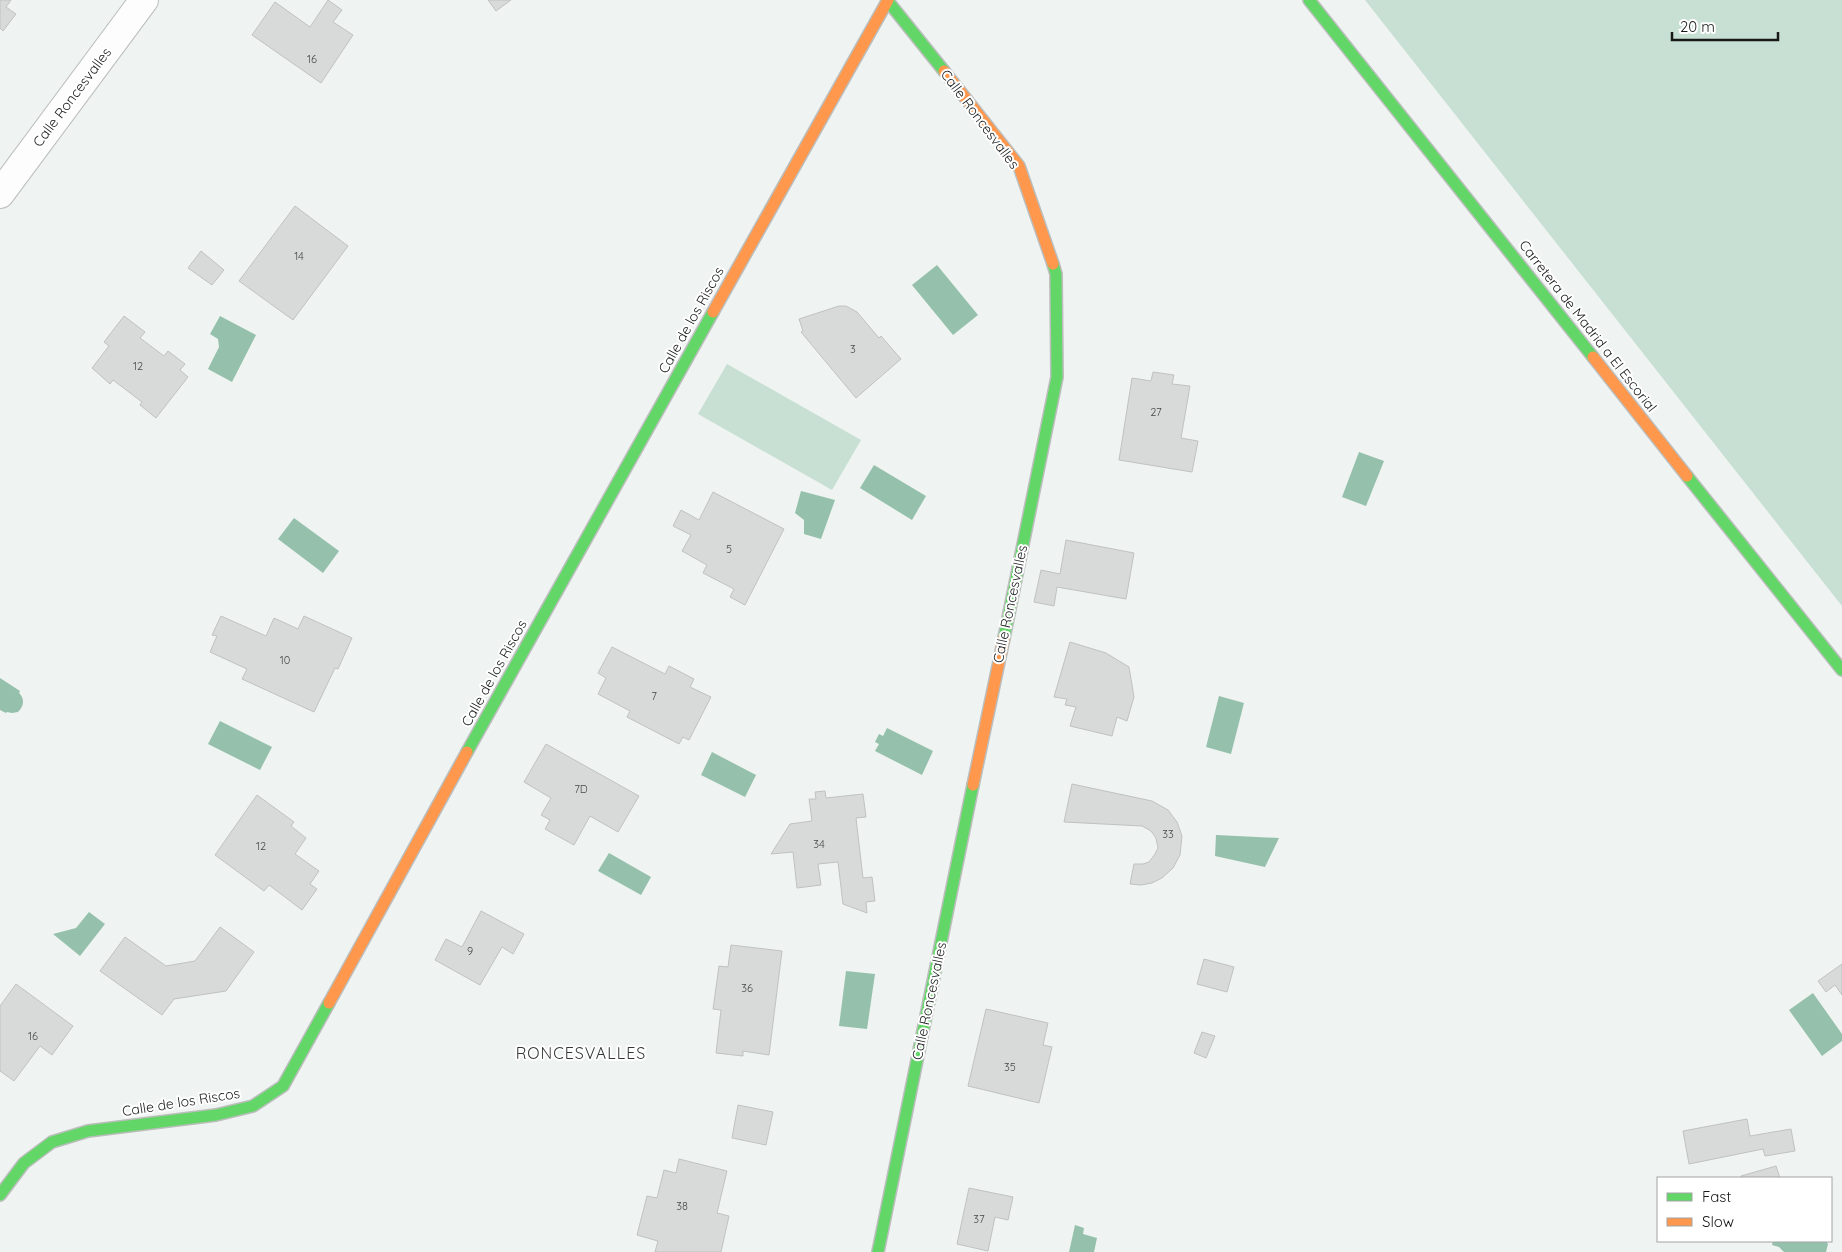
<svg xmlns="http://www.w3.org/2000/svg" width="1842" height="1252" viewBox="0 0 1842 1252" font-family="Quicksand,sans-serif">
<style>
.green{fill:#c7e0d3}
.water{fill:#95c1ac}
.building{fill:#d8dad9;stroke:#bfc2c0}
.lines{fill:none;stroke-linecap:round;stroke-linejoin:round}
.street-casing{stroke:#bbbebc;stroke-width:30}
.fast-casing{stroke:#bbbebc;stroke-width:14}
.slow-casing{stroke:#bbbebc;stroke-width:14}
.street{stroke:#fdfdfd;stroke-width:28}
.fast{stroke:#63d668;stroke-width:11}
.slow{stroke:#ff974d;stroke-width:11}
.labels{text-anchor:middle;stroke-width:4;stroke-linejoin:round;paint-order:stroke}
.number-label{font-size:11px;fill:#474948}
.street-label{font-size:14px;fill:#171918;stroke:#fff}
.quarter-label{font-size:16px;letter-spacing:1px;fill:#343836;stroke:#fff}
</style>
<rect width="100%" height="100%" fill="#eff3f1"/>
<!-- green -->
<path class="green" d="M1365 0H1842V606Z
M727 364 861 440 832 490 698 414Z"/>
<!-- water -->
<path class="water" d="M937 265 978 315 953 335 912 285Z
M220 316 256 335 232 382 208 369 219 347 218 339 210 334Z
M1359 452 1384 461 1366 506 1342 497Z
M874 465 926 496 912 520 860 488Z
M801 491 835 500 821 539 804 534V520L795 513Z
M294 518 339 551 323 573 278 539Z
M0 678 20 691 19 693C25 699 24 706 18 712L12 713 7 712 6 713 0 710Z
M1219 696 1244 703 1231 754 1206 747Z
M220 721 272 747 260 770 208 744Z
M887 728 933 751 922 775 875 751 879 744 875 742 879 734 883 736Z
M712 752 756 775 745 797 701 775Z
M1216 835 1279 838 1265 867 1215 856Z
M609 853 651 877 641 895 598 871Z
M89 912 105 924 80 956 53 934 76 928Z
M846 971 875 974 867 1029 839 1026Z
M1813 993 1842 1034V1041L1822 1056 1789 1010Z
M1075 1225 1084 1228 1083 1234 1097 1238 1094 1252H1069Z
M1773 1241H1826L1828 1244 1826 1252H1784L1779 1247 1772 1245Z"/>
<!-- building -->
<path class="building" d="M0 0H11L6 7 16 14 3 31 0 28Z
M328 0 342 10 333 22 353 35 321 83 252 35 275 2 310 27Z
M488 0H511L496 11Z
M295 206 348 246 293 320 239 281Z
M201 251 224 270 212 285 188 268Z
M839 306H846L857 312 879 338 881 336 901 359 856 398 801 332 803 331 799 319Z
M124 316 145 332 140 338 164 356 168 351 185 364 180 370 188 377 156 418 140 405 142 402 113 380 110 384 92 368 109 346 104 342Z
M1153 372 1174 375 1172 384 1190 386 1181 438 1198 441 1192 472 1119 460 1132 378 1151 381Z
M713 492 784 529 745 605 730 597 734 589 703 573 707 565 682 551 691 535 673 526 681 510 699 520Z
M1066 540 1134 553 1126 599 1057 587 1054 606 1034 602 1041 570 1060 574Z
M221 616 266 636 274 618 298 629 304 616 352 638 338 669 335 668 314 712 242 679 247 669 210 652 217 636 212 635Z
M1070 642 1106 653 1129 667 1134 697 1127 721 1117 717 1112 736 1070 726 1076 707 1065 705 1067 699 1054 697Z
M612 647 665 674 669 666 694 679 690 687 711 697 689 740 683 737 679 744 627 717 630 711 598 694 606 678 598 673Z
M546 744 639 796 618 832 590 816 574 845 545 829 550 820 541 815 551 798 524 782Z
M1072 784 1152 801 1168 810 1177 822 1182 836 1180 855 1173 868 1162 878 1152 883 1141 885 1130 884 1134 864H1143L1149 862 1155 854 1158 848 1156 838 1151 831 1142 826 1064 822Z
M825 791 826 798 863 794 866 817 856 818 863 878 872 877 875 901 866 902 867 913 843 904 838 862 818 864 821 885 797 888 793 852 771 854 790 824 812 821 809 799H816L815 792Z
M257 795 294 822 291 826 306 838 295 854 319 871 310 884 317 889 302 910 269 885 264 891 215 855Z
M481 911 524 934 513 954 502 947 480 985 435 960 446 939 462 947Z
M220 927 254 952 226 991 174 999 162 1015 100 971 125 937 166 966 195 961Z
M731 945 782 951 769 1055 743 1051V1056L716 1053 721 1010 713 1009 719 966 728 967Z
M1204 959 1234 967 1227 992 1197 984Z
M1842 964V995L1835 985 1826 992 1818 981Z
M16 984 73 1026 52 1055 40 1046 14 1081 0 1071V1006Z
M986 1009 1048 1023 1043 1045 1052 1047 1039 1103 968 1086Z
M1202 1032 1215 1036 1206 1058 1194 1053Z
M738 1105 773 1112 766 1145 732 1138Z
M1747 1119 1750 1136 1791 1129 1795 1151 1765 1156 1763 1149 1689 1164 1683 1131Z
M679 1159 727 1171 717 1213 729 1216 721 1252H655L658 1241 637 1235 647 1196 657 1198 664 1170 676 1173Z
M1776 1166 1780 1178H1741V1176Z
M969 1188 1013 1197 1008 1220 995 1217 988 1251 957 1244Z"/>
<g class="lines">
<!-- street casing -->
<g class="street-casing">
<path id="street" d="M0 194 144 0"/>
</g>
<!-- fast casing -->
<g class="fast-casing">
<path id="fast" d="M887 0 944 71
M1309 0 1593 357
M1687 476 1842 670
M1004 638 1057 377 1056 274 1053 264
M467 752 713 312
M0 1195 24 1163 52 1142 88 1131 216 1115 253 1106 283 1086 329 1003
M878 1252 973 785"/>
</g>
<!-- slow casing -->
<g class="slow-casing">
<path id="slow" d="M944 71 1019 166 1053 264
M713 312 888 0
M1593 357 1687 476
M973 785 1004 638
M329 1003 467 752"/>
</g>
<!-- street -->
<use href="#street" class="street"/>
<!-- fast -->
<use href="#fast" class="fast"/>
<!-- slow -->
<use href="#slow" class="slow"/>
</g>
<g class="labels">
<!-- number labels -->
<g class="number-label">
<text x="312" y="63">16</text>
<text x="299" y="260">14</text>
<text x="853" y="353">3</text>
<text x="138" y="370">12</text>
<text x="1156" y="416">27</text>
<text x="729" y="553">5</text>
<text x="285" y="664">10</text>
<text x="654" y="700">7</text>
<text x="581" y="793">7D</text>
<text x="1168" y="838">33</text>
<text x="819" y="848">34</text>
<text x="261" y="850">12</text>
<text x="470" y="955">9</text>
<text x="747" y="992">36</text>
<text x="33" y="1040">16</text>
<text x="1010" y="1071">35</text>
<text x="682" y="1210">38</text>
<text x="979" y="1223">37</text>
</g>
<!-- street labels -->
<g class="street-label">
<text transform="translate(72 97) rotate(-53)" y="5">Calle Roncesvalles</text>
<text transform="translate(980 119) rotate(53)" y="5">Calle Roncesvalles</text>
<text transform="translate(691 320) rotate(-61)" y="5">Calle de los Riscos</text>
<text transform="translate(1588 326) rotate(52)" y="5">Carretera de Madrid a El Escorial</text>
<text transform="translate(1010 604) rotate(-78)" y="5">Calle Roncesvalles</text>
<text transform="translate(494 673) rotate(-61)" y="5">Calle de los Riscos</text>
<text transform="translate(929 1001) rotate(-78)" y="5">Calle Roncesvalles</text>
<text transform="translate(181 1102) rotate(-9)" y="5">Calle de los Riscos</text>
</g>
<!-- quarter labels -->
<g class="quarter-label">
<text x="581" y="1059">RONCESVALLES</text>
</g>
</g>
<!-- legend -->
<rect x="1657" y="1177" width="175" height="65" fill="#ffffff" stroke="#a2a3a3"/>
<rect x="1667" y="1193" width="25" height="8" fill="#63d668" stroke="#a2a3a3"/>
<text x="1702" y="1202" font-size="15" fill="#171918">Fast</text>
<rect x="1667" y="1218" width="25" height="8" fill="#ff974d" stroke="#a2a3a3"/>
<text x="1702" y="1227" font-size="15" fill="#171918">Slow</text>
<!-- scale -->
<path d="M1672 32v8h106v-8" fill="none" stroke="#171918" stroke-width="2.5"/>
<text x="1680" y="32" font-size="15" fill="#171918" stroke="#ffffff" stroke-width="4" paint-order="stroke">20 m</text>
</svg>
